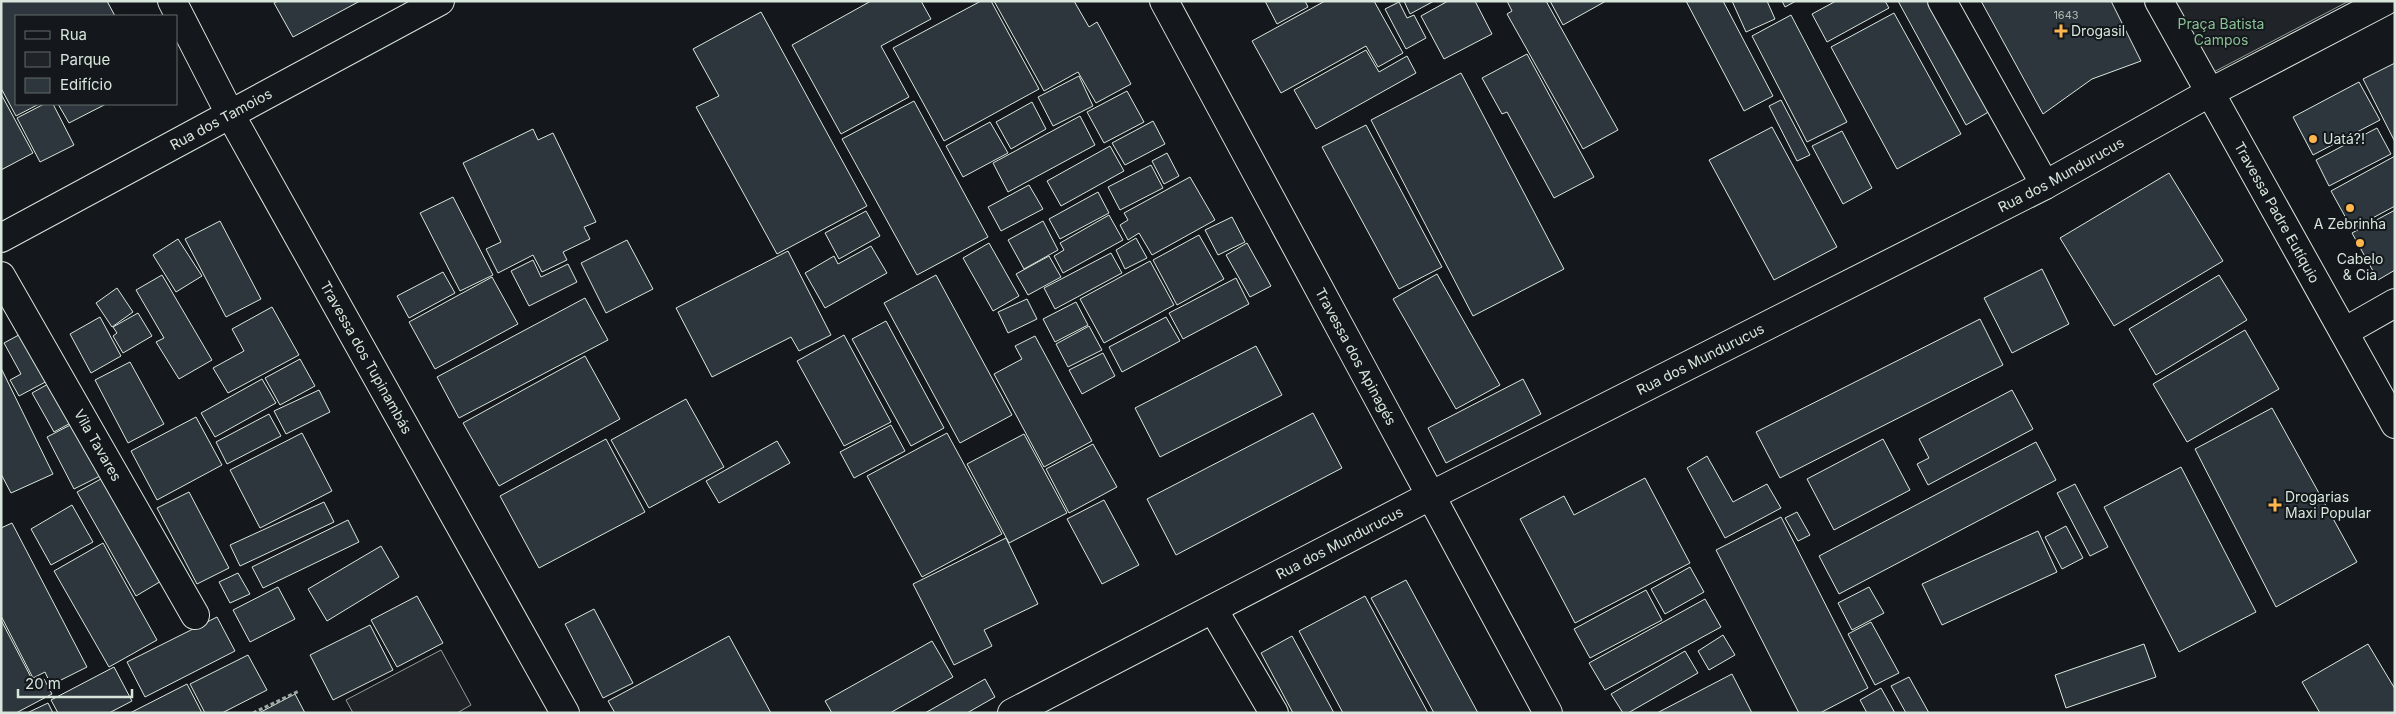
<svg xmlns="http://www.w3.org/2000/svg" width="2396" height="714" viewBox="0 0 2396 714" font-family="Inter,sans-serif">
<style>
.green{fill:#202428;stroke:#939e99}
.building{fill:#2c363c;stroke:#d8e6dc}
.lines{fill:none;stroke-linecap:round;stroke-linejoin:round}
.minor-casing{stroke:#d8e6dc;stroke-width:30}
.major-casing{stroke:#d8e6dc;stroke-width:30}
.path{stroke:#9da8a2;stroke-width:3;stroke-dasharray:4 2.5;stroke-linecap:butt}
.minor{stroke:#14181c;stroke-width:28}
.major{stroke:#14181c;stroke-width:28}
.poi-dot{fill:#ffb74d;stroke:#14181c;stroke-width:2}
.labels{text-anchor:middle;stroke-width:4;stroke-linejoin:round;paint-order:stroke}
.number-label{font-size:11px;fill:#adbab4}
.park-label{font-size:14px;fill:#8ac095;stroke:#14181c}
.poi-label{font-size:14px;fill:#d8e6dc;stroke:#14181c;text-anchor:start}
.street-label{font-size:14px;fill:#d8e6dc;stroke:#14181c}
</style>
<rect width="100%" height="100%" fill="#14181c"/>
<!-- green -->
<path class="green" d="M2171 1H2349L2208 75Z
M441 650 471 705 457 713H353L346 700Z"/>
<!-- building -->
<path class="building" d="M1 1H107L115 16H16V104H39L16 116 1 88Z
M278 1H360L293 37 274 3Z
M871 1H921L931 19 881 46 909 97 841 134 792 45Z
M981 1H991L1039 89 944 141 893 48Z
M994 1H1074L1089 27 1097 22 1131 84 1096 103 1078 72 1044 91Z
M1265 1H1305L1308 7 1277 24Z
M1325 1H1374L1403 53 1378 67 1366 46 1281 93 1252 41Z
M1404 1H1434L1410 14Z
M1448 1H1475L1492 34 1444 59 1421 16Z
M1507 1H1546L1618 130 1583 149 1507 14 1512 11Z
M1550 1H1606L1563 25Z
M1686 1H1723L1773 96 1744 111Z
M1732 1H1767L1775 19 1746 32Z
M1782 1H1796L1785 7Z
M1836 1H1885L1889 8 1827 42 1812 14Z
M1898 1H1932L1992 110 1966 125Z
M1981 1H2111L2141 61 2092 79 2043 114Z
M1399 2 1407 18 1414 15 1426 38 1406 49 1385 9Z
M761 12 867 206 777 254 696 107 719 96 693 49Z
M1894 13 1961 134 1897 169 1831 47Z
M1791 15 1847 122 1807 142 1752 36Z
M1366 50 1379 72 1407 56 1416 73 1316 129 1294 90Z
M1527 54 1594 177 1554 198 1507 112 1502 114 1482 78Z
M2395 63V142L2363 79Z
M1461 73 1564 269 1473 316 1371 120Z
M1079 76 1093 106 1053 126 1038 97Z
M2359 82 2380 120 2313 155 2293 117Z
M1127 91 1144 122 1104 143 1087 112Z
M1 94 33 153 1 170Z
M1781 100 1810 155 1797 161 1769 106Z
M914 101 988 237 917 275 842 139Z
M1032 102 1046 129 1011 149 996 122Z
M44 104H53L74 145 40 162 17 118Z
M58 104H106L69 123Z
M1080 116 1095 145 1008 192 993 163Z
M1153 121 1165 144 1125 165 1112 143Z
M990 122 1008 153 963 177 946 146Z
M1366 125 1442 267 1399 289 1322 147Z
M1772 127 1837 247 1774 280 1709 160Z
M2377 128 2391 154 2329 186 2316 160Z
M533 129 538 140 553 133 596 222 584 227 590 239 563 252 567 260 542 272 533 255 498 273 486 249 501 242 463 163Z
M1842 131 1872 188 1843 204 1812 146Z
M1110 146 1124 171 1061 206 1047 181Z
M1167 153 1179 176 1164 184 1152 161Z
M2395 156V206L2352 229 2331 191Z
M1151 165 1163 188 1120 210 1108 187Z
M2169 173 2223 261 2114 326 2060 238Z
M1190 177 1215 220 1152 255 1139 233 1128 240 1120 225 1128 220 1124 213Z
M1029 185 1043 209 1001 231 988 207Z
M1098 192 1109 213 1060 239 1049 219Z
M453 197 493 275 460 291 420 213Z
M2395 210V270L2378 280 2352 233Z
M866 211 880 236 839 259 825 233Z
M1109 215 1123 240 1063 273 1054 256 1064 250 1060 243Z
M1232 217 1245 242 1218 255 1205 230Z
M220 221 261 299 226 317 185 239Z
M1043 221 1058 250 1024 269 1008 240Z
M1199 235 1224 279 1177 305 1153 260Z
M1136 238 1147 258 1125 269 1116 250Z
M178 239 202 276 176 292 153 255Z
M627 240 653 289 606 313 581 263Z
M989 243 1019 296 993 311 963 258Z
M1247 243 1271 286 1250 297 1226 255Z
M871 246 887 273 825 308 805 273 834 256 838 264Z
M788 251 831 335 799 351 791 337 712 377 676 308Z
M1111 253 1122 273 1055 309 1044 288Z
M1049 256 1061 277 1028 295 1016 274Z
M533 260 541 277 568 264 577 282 529 306 511 271Z
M1150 261 1174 305 1104 343 1080 299Z
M2042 269 2069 324 2012 353 1984 298Z
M443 272 455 293 409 318 397 296Z
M1437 274 1500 385 1456 409 1393 299Z
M162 275 212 360 179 379 156 342 164 338 136 290Z
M936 275 1012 415 960 443 884 303Z
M2219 275 2247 320 2156 375 2129 329Z
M492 277 518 324 435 369 409 322Z
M1236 278 1249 304 1183 339 1169 313Z
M117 288 133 312 112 327 96 303Z
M585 298 608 340 459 418 437 377Z
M1027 299 1037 319 1008 333 998 312Z
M1076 302 1088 325 1055 342 1043 319Z
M272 307 299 355 228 393 213 368 244 351 232 329Z
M138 313 152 336 123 353 113 336 117 333 113 327Z
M100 317 121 356 91 373 70 334Z
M1166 317 1180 341 1122 372 1109 347Z
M1980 319 2003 365 1780 478 1756 432Z
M886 321 944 428 911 446 852 339Z
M1089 326 1102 350 1068 367 1056 344Z
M28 330 53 378 19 396 10 380 21 374 4 343Z
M2245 330 2279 389 2187 442 2153 384Z
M844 335 891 422 844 446 797 361Z
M1035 336 1092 441 1044 467 994 374 1022 359 1015 346Z
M1256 346 1282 395 1160 457 1135 408Z
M1103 353 1115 376 1082 394 1069 370Z
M585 356 620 419 499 486 463 423Z
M300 359 315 386 280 405 265 378Z
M130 362 164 424 128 443 95 380Z
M1 368 53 474 11 493 1 474Z
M57 379 78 419 54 432 32 393Z
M262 379 276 403 215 437 201 413Z
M1523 379 1541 414 1446 463 1428 428Z
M319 390 330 412 286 434 274 411Z
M2012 390 2033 429 1928 485 1917 464 1929 458 1919 439Z
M686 399 724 467 649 508 611 440Z
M2272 408 2357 562 2276 607 2195 449Z
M1313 413 1342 468 1176 555 1147 499Z
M269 414 281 436 227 464 216 442Z
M196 417 222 465 157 500 131 451Z
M80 420 108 472 74 489 47 437Z
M891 425 905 451 854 478 840 452Z
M302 433 332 491 260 528 230 470Z
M947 433 1002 534 922 577 867 476Z
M1024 434 1067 513 1009 543 967 464Z
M606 439 645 512 539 568 500 496Z
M1883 439 1910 490 1834 530 1807 479Z
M777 441 790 463 719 503 706 481Z
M2036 442 2056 480 1839 594 1819 556Z
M1093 444 1117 487 1069 513 1046 469Z
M1707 456 1733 502 1767 484 1781 508 1725 538 1687 468Z
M2181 467 2256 612 2179 652 2104 507Z
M110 474 168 577 136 596 77 492Z
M1645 478 1690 563 1575 623 1520 519 1564 496 1574 515Z
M2075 484 2108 547 2090 556 2057 493Z
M189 492 229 568 197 584 157 508Z
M1104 500 1139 565 1102 584 1067 519Z
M324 502 334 522 240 566 230 545Z
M72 505 93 542 51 565 31 529Z
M1797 512 1810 535 1798 541 1785 518Z
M1781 517 1868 688 1820 713H1799L1716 550Z
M348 520 359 542 263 588 252 567Z
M12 523 87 667 51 685 45 672 33 678 1 616V528Z
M2066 526 2083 558 2062 569 2045 537Z
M2038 531 2057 572 1942 625 1922 584Z
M1006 538 1038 604 984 630 992 646 954 665 913 584Z
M103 543 157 640 109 667 54 571Z
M381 546 399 577 327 621 308 589Z
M1690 567 1704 592 1665 614 1651 589Z
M238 573 250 594 230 603 219 582Z
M1406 580 1478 713H1434L1371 598Z
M278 587 295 619 250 642 233 610Z
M1869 587 1884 613 1852 630 1838 603Z
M1646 590 1662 620 1590 658 1574 629Z
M417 596 443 643 397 667 371 620Z
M1365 596 1428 713H1343L1299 631Z
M1705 599 1721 627 1605 690 1589 663Z
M594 609 633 683 603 698 565 624Z
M217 617 235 651 145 697 127 662Z
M1 620 34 683 44 679 52 694 16 713H1Z
M1871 622 1899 673 1875 685 1848 634Z
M370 625 393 670 333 700 310 655Z
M1723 635 1735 655 1709 670 1698 651Z
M729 636 771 713H615L608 701Z
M1292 636 1334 713H1293L1261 653Z
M932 641 953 677 890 713H832L825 701Z
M2144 644 2156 677 2066 708 2055 675Z
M2368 644 2395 689V713H2320L2302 682Z
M1685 651 1698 673 1628 713H1623L1611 694Z
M248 655 267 690 222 713H205L190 684Z
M114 667 132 701 109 713H58L51 700Z
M1732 674 1752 713H1657Z
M1909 677 1929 713H1906L1891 686Z
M985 679 995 697 967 713H925Z
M187 684 202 713H130Z
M1881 688 1895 713H1867L1860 700Z
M295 694 305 713H259Z
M48 703 53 713H27Z"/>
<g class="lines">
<!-- minor casing -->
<g class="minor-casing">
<g id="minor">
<path id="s1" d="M172 1 230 114 565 713"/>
<path id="s2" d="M1164 1C1291 239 1421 475 1548 713"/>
<path d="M1942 1 2045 185"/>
<path id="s3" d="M1 238 440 1"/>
<path id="s4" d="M1 276 195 615"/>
<path d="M2344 332 2395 303"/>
<path d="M1213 609 1274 713"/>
<path id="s5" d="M1012 713 1432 495 2045 185 2209 93 2385 1"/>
</g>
</g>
<!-- major casing -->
<g class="major-casing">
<g id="major">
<path id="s6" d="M2159 1 2395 424"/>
</g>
</g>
<!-- path -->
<path class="path" d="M253 713 299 691"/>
<!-- minor -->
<use href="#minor" class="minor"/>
<!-- major -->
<use href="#major" class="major"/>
</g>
<!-- markers -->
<g class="poi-dot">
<path d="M2058.5 23.5h5v5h5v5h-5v5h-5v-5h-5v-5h5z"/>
<circle cx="2313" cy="139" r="5"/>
<circle cx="2350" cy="208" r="5"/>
<circle cx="2360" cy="243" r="5"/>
<path d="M2272.5 497.5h5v5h5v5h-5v5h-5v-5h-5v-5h5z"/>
</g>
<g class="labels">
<!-- number labels -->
<g class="number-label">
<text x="2066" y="19">1643</text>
</g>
<!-- park labels -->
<g class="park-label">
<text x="2221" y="29">Praça Batista<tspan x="2221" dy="16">Campos</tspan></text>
</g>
<!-- poi labels -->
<g class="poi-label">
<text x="2071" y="36">Drogasil</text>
<text x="2323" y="144">Uatá?!</text>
<text x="2350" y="229" text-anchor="middle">A Zebrinha</text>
<text x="2360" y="264" text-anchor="middle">Cabelo<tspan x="2360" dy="16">&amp; Cia</tspan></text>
<text x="2285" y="502">Drogarias<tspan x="2285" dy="16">Maxi Popular</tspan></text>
</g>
<!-- street labels -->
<g class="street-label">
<text dy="5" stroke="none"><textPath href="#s3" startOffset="250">Rua dos Tamoios</textPath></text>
<text dy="5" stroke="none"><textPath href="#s5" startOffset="1179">Rua dos Mundurucus</textPath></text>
<text dy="5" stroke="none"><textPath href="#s6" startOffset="242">Travessa Padre Eutíquio</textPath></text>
<text dy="5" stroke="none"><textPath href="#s2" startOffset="404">Travessa dos Apinagés</textPath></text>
<text dy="5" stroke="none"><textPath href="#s1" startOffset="406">Travessa dos Tupinambás</textPath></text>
<text dy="5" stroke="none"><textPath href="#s5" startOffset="774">Rua dos Mundurucus</textPath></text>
<text dy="5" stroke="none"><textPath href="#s4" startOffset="195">Vila Tavares</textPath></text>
<text dy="5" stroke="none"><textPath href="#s5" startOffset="369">Rua dos Mundurucus</textPath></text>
</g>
</g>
<!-- border -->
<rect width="2396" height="714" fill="none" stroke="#d8e6dc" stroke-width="5"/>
<!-- legend -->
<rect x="15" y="15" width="162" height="90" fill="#14181c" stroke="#626a69"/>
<rect x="25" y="31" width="25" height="8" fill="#14181c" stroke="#626a69"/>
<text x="60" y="40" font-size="15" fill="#d8e6dc">Rua</text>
<rect x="25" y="52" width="25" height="15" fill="#202428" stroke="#626a69"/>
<text x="60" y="65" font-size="15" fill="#d8e6dc">Parque</text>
<rect x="25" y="78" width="25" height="15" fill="#2c363c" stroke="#626a69"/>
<text x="60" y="90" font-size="15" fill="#d8e6dc">Edifício</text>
<!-- scale -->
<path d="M18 689v8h114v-8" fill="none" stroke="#d8e6dc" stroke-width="2.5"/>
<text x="25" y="689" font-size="15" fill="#d8e6dc" stroke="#14181c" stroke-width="4" paint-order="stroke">20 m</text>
</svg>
